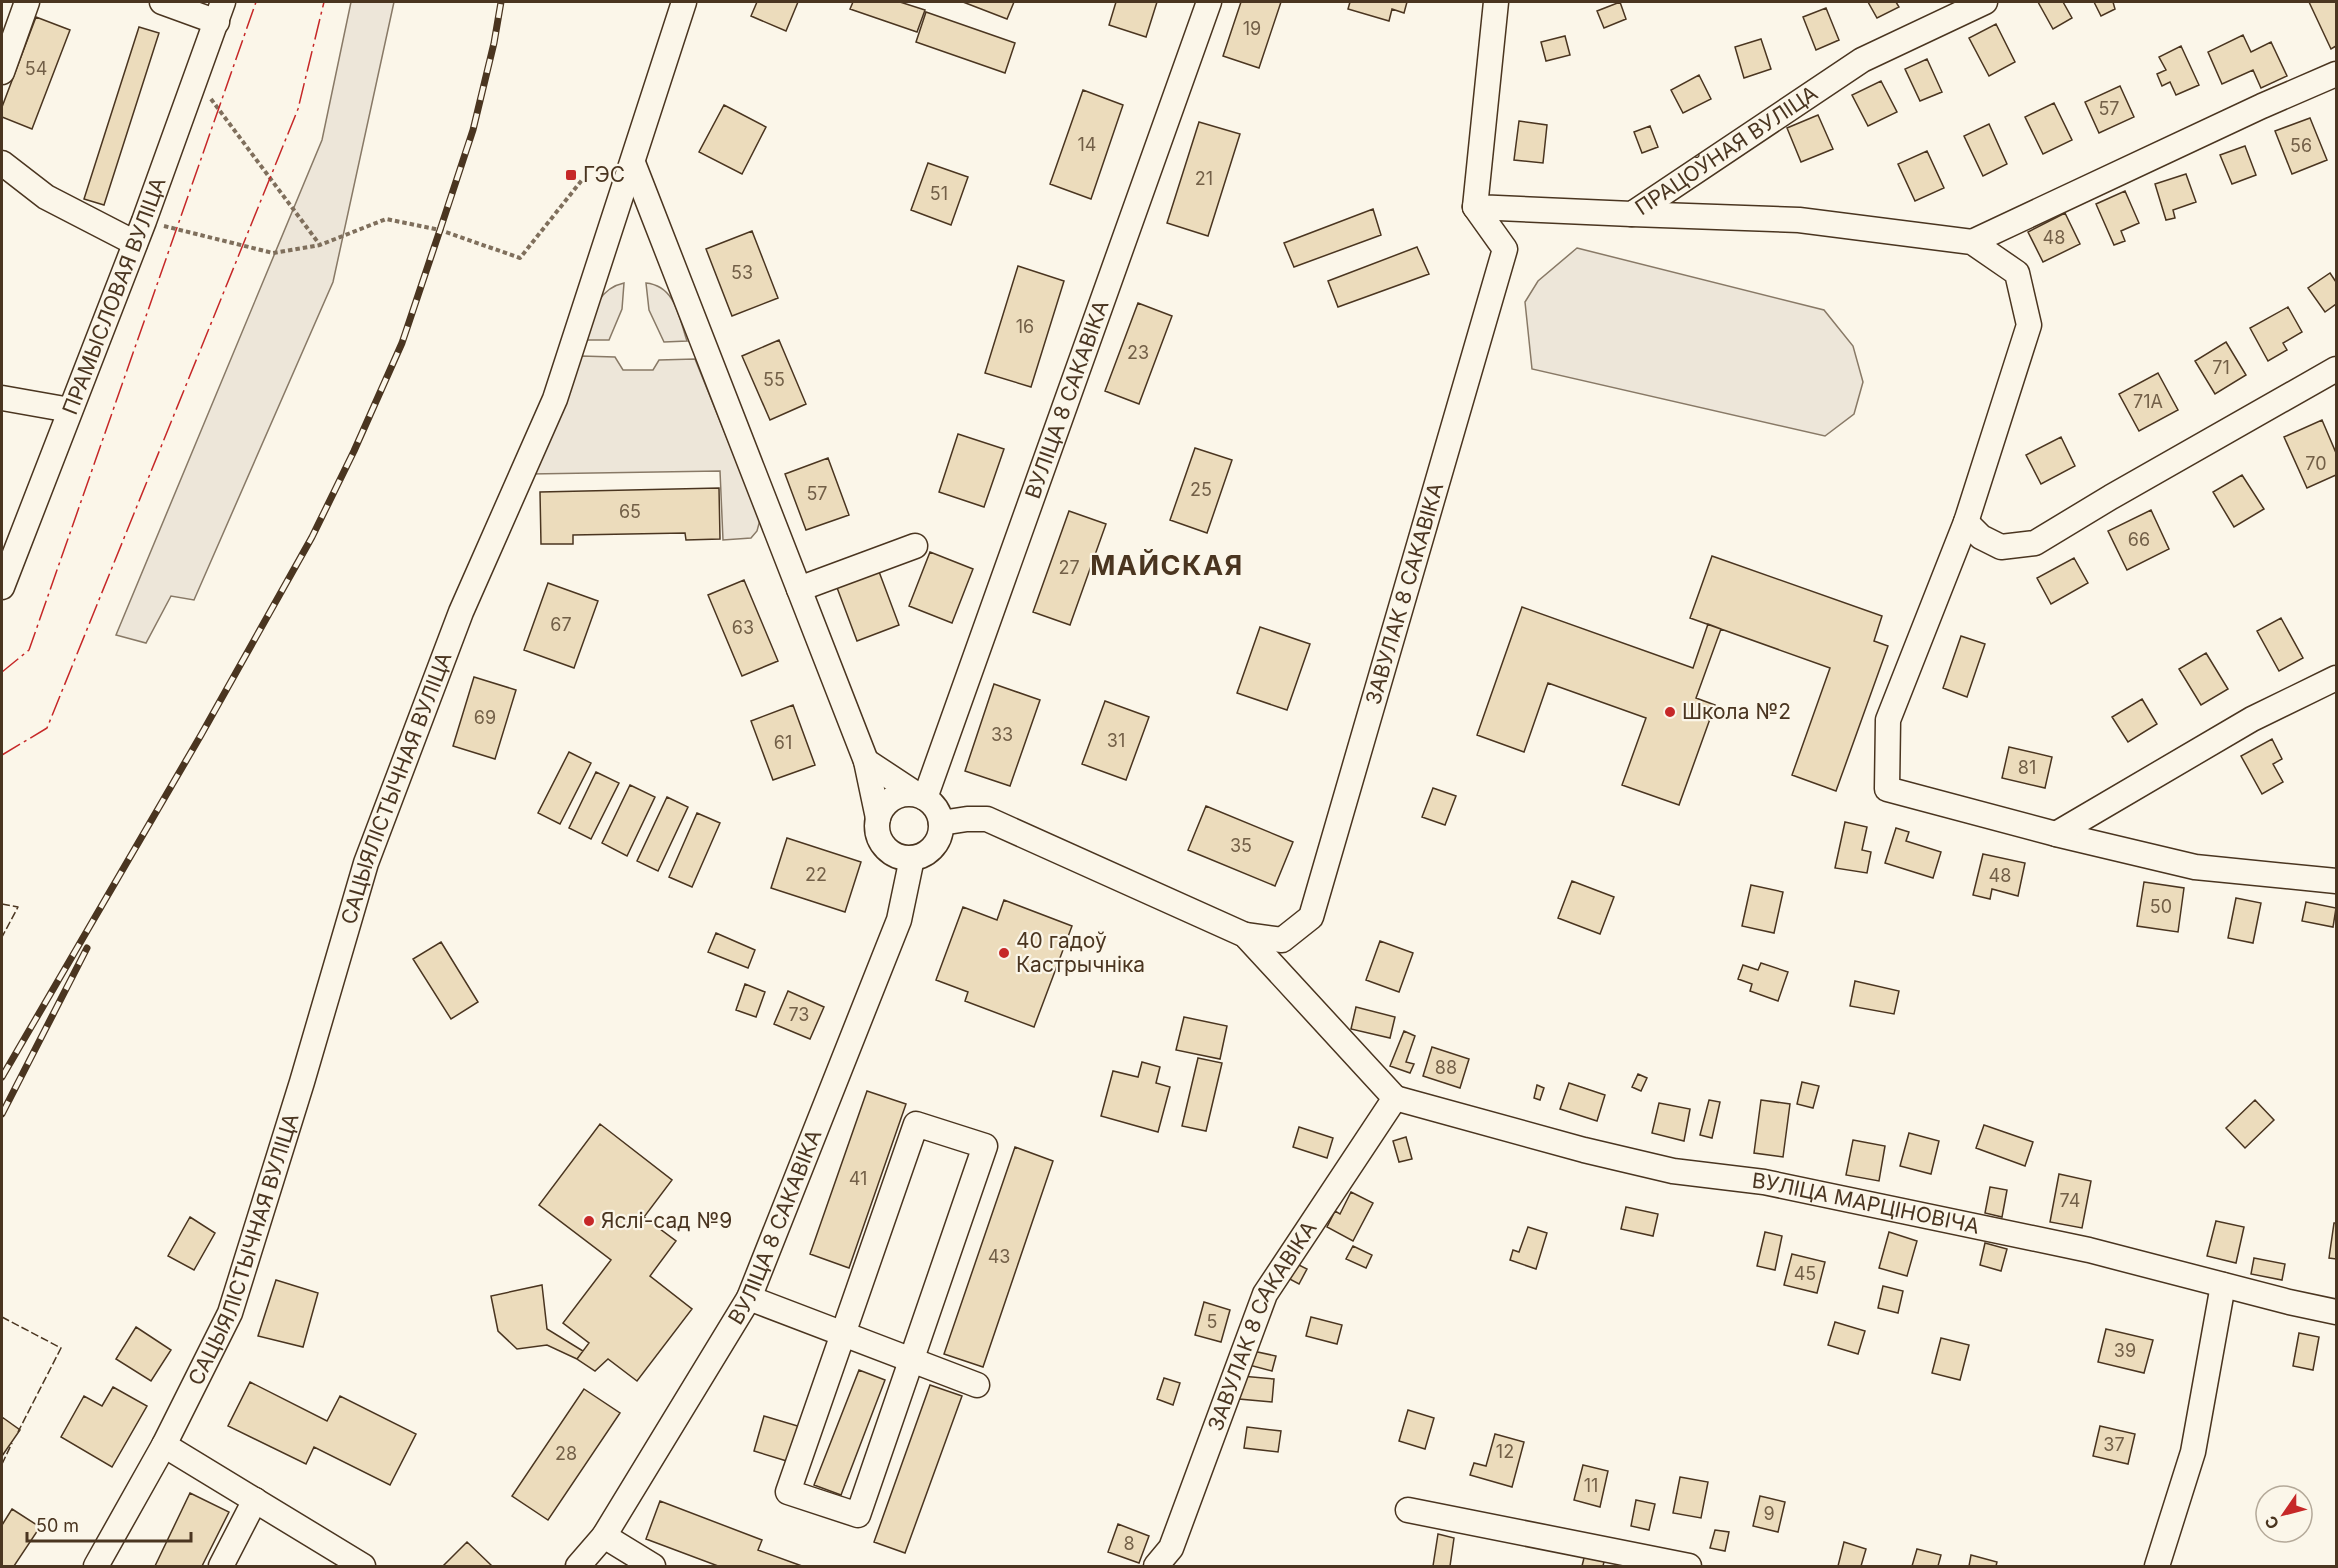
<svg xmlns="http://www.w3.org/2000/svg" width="2338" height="1568" viewBox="0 0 2338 1568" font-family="Inter,sans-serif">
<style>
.green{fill:#ede6d9;stroke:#887966;stroke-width:1.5}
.building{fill:#ecdcbc;stroke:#4a3520;stroke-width:1.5}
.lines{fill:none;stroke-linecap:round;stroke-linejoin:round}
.minor-casing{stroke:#4a3520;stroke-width:27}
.path{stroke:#7f6f5c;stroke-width:4;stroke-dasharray:4.5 3;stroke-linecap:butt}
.minor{stroke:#fbf6e9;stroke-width:24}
.rail-casing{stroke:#4a3520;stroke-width:7}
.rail{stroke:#fbf6e9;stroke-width:4.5;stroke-dasharray:14;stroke-linecap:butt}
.fence{stroke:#4a3520;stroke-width:1.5;stroke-dasharray:8 3;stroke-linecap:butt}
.power{stroke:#c62828;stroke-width:1.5;stroke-dasharray:21 4.5 3 4.5;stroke-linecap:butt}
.poi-dot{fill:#c62828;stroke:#fbf6e9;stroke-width:2}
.labels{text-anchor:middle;stroke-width:4.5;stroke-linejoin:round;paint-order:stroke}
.number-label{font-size:18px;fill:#725f47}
.street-label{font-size:21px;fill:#4a3520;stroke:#fbf6e9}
.poi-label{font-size:21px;fill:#4a3520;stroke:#fbf6e9;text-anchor:start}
.district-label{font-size:27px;font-weight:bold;letter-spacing:1.5px;fill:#4a3520;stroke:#fbf6e9}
</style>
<rect width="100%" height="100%" fill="#fbf6e9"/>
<!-- green -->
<path class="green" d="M351 2H394L333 282 194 600 171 596 146 643 116 635 322 140Z
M1577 248 1824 310 1853 346 1863 382 1854 414 1825 436 1532 369 1525 302 1538 281Z
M624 283 622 309 609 340H584C592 316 596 289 624 283Z
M646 283C676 286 679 318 687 341L664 342 649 310Z
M581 356 615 357 623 370H653L659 360 695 359 760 520 757 531 751 538 723 540 720 471 530 474Z"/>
<!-- building -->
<path class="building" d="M757 2H798L786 31 751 16Z
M853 2H900L925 10 917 32 850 9Z
M963 2H1014L1007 19Z
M1116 2H1157L1146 37 1109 25Z
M1241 2H1281L1259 68 1223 56Z
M1350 2H1407L1404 13 1392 9 1389 21 1348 9Z
M1620 2 1626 19 1604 28 1597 11Z
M1868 2H1896L1899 7 1877 18Z
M2038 2H2063L2072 18 2053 29Z
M2094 2H2113L2115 9 2101 16Z
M2309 2H2336V46L2331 49Z
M1826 8 1839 40 1816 50 1803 17Z
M926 12 1015 43 1005 73 916 42Z
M36 17 70 30 32 129 2 117V107Z
M1996 24 2015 62 1989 76 1969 38Z
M139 27 159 33 104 205 84 199Z
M2243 35 2251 52 2271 42 2287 76 2261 88 2253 70 2222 84 2208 52Z
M1565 36 1570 55 1546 61 1541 42Z
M1761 39 1771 69 1744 78 1735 47Z
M2181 46 2199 85 2176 95 2170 82 2162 86 2157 74 2166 70 2159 57Z
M1927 59 1942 92 1920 101 1905 69Z
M1699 75 1711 99 1683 113 1671 90Z
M1881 81 1897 112 1868 126 1852 95Z
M2120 86 2134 117 2099 133 2085 102Z
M1083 90 1123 105 1091 199 1050 184Z
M2054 103 2072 140 2043 154 2025 117Z
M724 105 766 127 742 174 699 152Z
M1818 115 1833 149 1801 162 1787 128Z
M2310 118 2327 160 2292 174 2275 131Z
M1519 121 1547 125 1543 163 1514 160Z
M1199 122 1240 134 1208 236 1167 223Z
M1989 124 2007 164 1983 176 1964 136Z
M1650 126 1658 147 1642 153 1634 132Z
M2245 146 2256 175 2232 184 2220 155Z
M1927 151 1944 188 1915 201 1898 164Z
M928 163 968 177 951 225 911 210Z
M2186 174 2196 202 2173 210 2175 218 2166 220 2155 184Z
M2125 191 2139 223 2121 231 2125 241 2114 245 2096 204Z
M1373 209 1381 235 1294 267 1284 243Z
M2065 213 2080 244 2043 262 2028 232Z
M752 231 778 298 732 316 706 249Z
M1417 247 1429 274 1338 307 1328 281Z
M1018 266 1064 281 1031 387 985 373Z
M2330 273 2336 282V304L2325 312 2308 288Z
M1138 303 1172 316 1139 404 1105 391Z
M2288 307 2302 332 2283 343 2287 350 2268 361 2250 328Z
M779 340 806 404 770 420 742 356Z
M2226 342 2246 375 2215 394 2195 361Z
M2158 373 2178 410 2139 431 2119 394Z
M2322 420 2336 453V475L2307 488 2284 437Z
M958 434 1004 449 984 507 939 492Z
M2061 437 2075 466 2041 484 2026 455Z
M1195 448 1232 460 1207 533 1170 520Z
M828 458 849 515 806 530 785 474Z
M2242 475 2264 509 2234 527 2213 492Z
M719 488 720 539 686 540 685 533 573 535V544H541L540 492Z
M2151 510 2169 549 2127 570 2108 531Z
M1069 511 1106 524 1070 625 1033 612Z
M930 552 973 569 952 623 909 606Z
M1712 556 1882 616 1874 641 1888 646 1836 791 1792 775 1830 668 1690 618Z
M2074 558 2088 583 2051 604 2037 578Z
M878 569 899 625 857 641 836 585Z
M744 580 778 661 742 676 708 595Z
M548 583 598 601 574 668 524 650Z
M1522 607 1693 668 1708 624 1721 629 1696 698 1715 705 1679 805 1622 785 1646 718 1548 683 1524 752 1477 735Z
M2281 618 2303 658 2279 671 2257 631Z
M1260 627 1310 644 1287 710 1237 693Z
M1961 636 1985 644 1967 697 1943 688Z
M2206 653 2228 689 2201 705 2179 669Z
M474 677 516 690 495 759 453 746Z
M994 684 1040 700 1010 786 965 771Z
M2142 699 2157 724 2128 742 2112 717Z
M1105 701 1149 717 1126 780 1082 764Z
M793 705 815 765 773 780 751 721Z
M2272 739 2282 759 2273 764 2283 782 2262 794 2241 756Z
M2009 747 2052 757 2045 788 2002 778Z
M569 752 591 763 560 824 538 813Z
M596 772 619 783 591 839 569 828Z
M630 785 655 797 627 856 602 843Z
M1433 788 1456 796 1445 825 1422 817Z
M667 797 688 807 658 871 637 861Z
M1206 806 1293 842 1275 886 1188 850Z
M697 813 720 823 692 887 669 877Z
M1845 822 1867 827 1862 850 1871 852 1867 873 1835 868Z
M1896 828 1909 832 1906 841 1941 852 1933 878 1885 863Z
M787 838 861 862 845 912 771 888Z
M1983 854 2025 863 2018 896 1992 889 1990 899 1973 895Z
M1572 881 1614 897 1600 934 1558 918Z
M2144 882 2184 888 2178 932 2137 926Z
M1751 885 1783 892 1774 933 1742 926Z
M2236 898 2261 903 2253 943 2228 938Z
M1004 900 1072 926 1034 1027 965 1001 968 992 936 980 963 907 997 920Z
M2306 902 2336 908 2333 927 2302 921Z
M716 933 755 950 748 968 708 952Z
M1380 941 1413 953 1399 992 1366 980Z
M441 942 478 1002 451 1019 413 959Z
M1761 963 1788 972 1778 1001 1750 991 1752 984 1738 979 1743 965 1758 970Z
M1855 981 1899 991 1894 1014 1850 1006Z
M745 984 765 992 756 1017 736 1010Z
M788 991 824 1007 810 1039 774 1024Z
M1356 1007 1395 1017 1390 1038 1351 1029Z
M1184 1017 1227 1026 1220 1059 1176 1050Z
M1404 1031 1415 1036 1406 1062 1414 1064 1410 1073 1390 1066Z
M1432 1047 1469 1059 1460 1088 1423 1076Z
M1198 1058 1222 1063 1206 1131 1182 1126Z
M1142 1062 1160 1067 1156 1083 1170 1087 1158 1132 1101 1116 1113 1071 1138 1077Z
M1638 1074 1647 1078 1641 1091 1632 1087Z
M1802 1082 1819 1086 1813 1108 1797 1104Z
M1569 1083 1605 1095 1597 1121 1560 1109Z
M1537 1085 1544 1088 1540 1100 1534 1098Z
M867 1091 906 1104 849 1268 810 1254Z
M1709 1100 1720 1102 1712 1138 1700 1135Z
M1761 1100 1790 1104 1783 1157 1754 1153Z
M2255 1100 2274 1120 2245 1148 2226 1128Z
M1659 1103 1690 1109 1684 1141 1652 1133Z
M600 1124 672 1180 644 1217 676 1241 650 1276 692 1309 637 1381 608 1359 595 1371 577 1359 589 1343 563 1323 611 1260 539 1205Z
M1984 1125 2033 1142 2025 1166 1976 1148Z
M1299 1127 1333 1138 1327 1158 1293 1147Z
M1909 1133 1939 1141 1931 1174 1900 1166Z
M1406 1137 1412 1159 1399 1162 1393 1141Z
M1853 1140 1885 1146 1879 1181 1846 1175Z
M1015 1147 1053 1161 983 1367 944 1354Z
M2059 1174 2091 1181 2082 1228 2050 1222Z
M1990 1187 2007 1190 2002 1217 1985 1213Z
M1351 1192 1373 1203 1353 1241 1327 1227 1335 1211 1340 1214Z
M1626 1207 1658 1214 1653 1236 1621 1229Z
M190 1217 215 1233 194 1270 168 1256Z
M2216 1221 2244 1227 2236 1263 2207 1256Z
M2334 1223H2336V1259L2329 1258Z
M1528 1227 1547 1233 1536 1269 1510 1260 1513 1250 1519 1252Z
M1765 1232 1782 1236 1775 1270 1757 1266Z
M1889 1232 1917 1241 1907 1276 1879 1268Z
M1985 1243 2007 1249 2001 1271 1980 1265Z
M1353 1246 1372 1255 1366 1268 1346 1259Z
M1792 1254 1825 1262 1817 1293 1784 1285Z
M2254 1258 2285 1264 2282 1280 2251 1274Z
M1291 1261 1307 1269 1299 1284 1284 1276Z
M276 1280 318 1293 303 1347 258 1336Z
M542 1285 547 1329 583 1351 577 1359 547 1345 517 1349 498 1331 491 1296Z
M1883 1286 1903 1291 1898 1313 1878 1308Z
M1204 1302 1230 1310 1221 1342 1195 1335Z
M1311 1317 1342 1325 1337 1344 1306 1336Z
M1835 1322 1865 1331 1858 1354 1828 1345Z
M136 1327 171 1350 151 1381 116 1359Z
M2106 1329 2153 1340 2144 1373 2098 1362Z
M2299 1333 2319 1337 2313 1370 2293 1366Z
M1941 1338 1969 1345 1960 1380 1932 1373Z
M1253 1351 1276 1356 1272 1371 1249 1365Z
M859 1370 885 1380 841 1495 814 1485Z
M1241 1376 1274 1379 1272 1402 1239 1399Z
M1164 1378 1180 1383 1173 1405 1157 1399Z
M250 1382 327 1421 340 1396 416 1434 390 1485 314 1447 306 1464 228 1426Z
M930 1385 962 1396 905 1553 874 1542Z
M113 1387 147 1406 112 1467 61 1437 84 1396 102 1406Z
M584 1389 620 1413 548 1520 512 1496Z
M1408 1410 1434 1418 1425 1449 1399 1441Z
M764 1416 801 1427 790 1462 754 1451Z
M2 1417 20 1430 2 1456Z
M2100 1426 2135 1434 2128 1464 2093 1456Z
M1247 1427 1281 1431 1278 1452 1244 1448Z
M1495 1434 1524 1442 1512 1487 1470 1475 1474 1463 1486 1466Z
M1583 1465 1608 1471 1600 1507 1574 1500Z
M1680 1477 1708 1482 1701 1518 1673 1513Z
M190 1493 229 1512 202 1566H155Z
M1760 1496 1785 1502 1778 1532 1753 1526Z
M1636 1500 1655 1504 1649 1530 1631 1526Z
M660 1501 762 1540 758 1550 802 1566H718L646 1539Z
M12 1509 40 1527 14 1566H2V1525Z
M1118 1524 1149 1536 1139 1563 1108 1552Z
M1715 1530 1729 1532 1725 1551 1710 1548Z
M1438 1534 1454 1538 1450 1566H1433Z
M467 1542 492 1566H443Z
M1844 1542 1866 1549 1861 1566H1838Z
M1917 1549 1941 1555 1938 1566H1912Z
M1585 1554 1605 1558 1603 1566H1582Z
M1971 1555 1997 1562 1996 1566H1969Z"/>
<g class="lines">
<!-- minor casing -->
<g class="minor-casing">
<g id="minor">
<path d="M162 2 217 22"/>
<path id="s1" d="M1496 2 1475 207 1632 214 1862 60 1985 2"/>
<path d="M2 72 27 2"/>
<path d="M2 163 46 197 135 243"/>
<path d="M633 163 866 761 878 818"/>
<path d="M1632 214 1799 220 1972 242 2017 273 2029 325 1966 522 1888 720 1887 789 2056 834 2195 867 2336 881"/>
<path d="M1972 242 2262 106 2336 74"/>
<path d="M2 398 70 410"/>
<path d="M1966 522 1981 537 2001 547 2035 543 2111 497 2336 369"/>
<path id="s2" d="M2 587 144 221 223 2"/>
<path d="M799 589 915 546"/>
<path d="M866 761 916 794"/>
<circle cx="909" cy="826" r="32"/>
<path id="s3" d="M925 798 1209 2"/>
<path d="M941 823 967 819H987L1245 935 1395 1098"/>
<path d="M2056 834 2252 719 2336 678"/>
<path id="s4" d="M1245 935 1282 940 1311 917 1505 249 1475 207"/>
<path id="s5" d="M1395 1098 1584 1150 1673 1171 1764 1182 2089 1250 2289 1302 2336 1312"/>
<path d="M916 1124 985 1146 858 1515 788 1492Z"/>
<path d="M749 1298 977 1385"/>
<path d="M164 1445 363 1566"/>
<path d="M1408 1510 1689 1566"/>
<path d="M604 1536 653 1566"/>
<path id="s6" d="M96 1566 164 1445 230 1313 302 1082 366 863 461 612 555 399 684 2"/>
<path d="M221 1566 255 1500"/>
<path id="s7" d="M578 1566 604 1536 749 1298 899 920 912 858"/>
<path id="s8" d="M1156 1566 1171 1548 1265 1294 1395 1098"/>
<path d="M2157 1566 2193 1452 2223 1285"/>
</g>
</g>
<!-- path -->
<path class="path" d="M211 99 320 245
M164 226 273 253 320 245 386 219 440 230 520 258 582 180"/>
<!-- minor -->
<use href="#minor" class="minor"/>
<!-- rail casing -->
<g class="rail-casing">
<path id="rail" d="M2 1077 201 735 312 537 354 451 402 343 440 230 473 130 494 43 501 2
M2 1114 87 948"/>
</g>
<!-- rail -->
<use href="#rail" class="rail"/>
<!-- fence -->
<path class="fence" d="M2 904 18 907 2 937
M2 1317 61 1348 18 1432
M2 1464 12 1443"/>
<!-- power -->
<path class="power" d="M2 672 29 650 256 2
M2 755 47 728 298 109 324 2"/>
</g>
<!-- markers -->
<g class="poi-dot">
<rect x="565" y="169" width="12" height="12" rx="3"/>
<circle cx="1670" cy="712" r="6"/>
<circle cx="1004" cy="953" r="6"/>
<circle cx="589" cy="1221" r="6"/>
</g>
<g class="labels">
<!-- number labels -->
<g class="number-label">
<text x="1252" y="35">19</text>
<text x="36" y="75">54</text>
<text x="2109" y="115">57</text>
<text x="1087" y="151">14</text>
<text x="2301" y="152">56</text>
<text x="1204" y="185">21</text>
<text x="939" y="200">51</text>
<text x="2054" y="244">48</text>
<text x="742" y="279">53</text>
<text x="1025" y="333">16</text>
<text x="1138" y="359">23</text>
<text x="2221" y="374">71</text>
<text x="774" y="386">55</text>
<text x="2148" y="408">71А</text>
<text x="2316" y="470">70</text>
<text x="1201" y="496">25</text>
<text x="817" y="500">57</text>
<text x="630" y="518">65</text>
<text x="2139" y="546">66</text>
<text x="1069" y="574">27</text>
<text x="561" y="631">67</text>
<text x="743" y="634">63</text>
<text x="485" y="724">69</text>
<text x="1002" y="741">33</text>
<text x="1116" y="747">31</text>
<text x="783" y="749">61</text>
<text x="2027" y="774">81</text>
<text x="1241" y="852">35</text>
<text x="816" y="881">22</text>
<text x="2000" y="882">48</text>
<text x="2161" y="913">50</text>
<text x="799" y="1021">73</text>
<text x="1446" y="1074">88</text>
<text x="858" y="1185">41</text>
<text x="2070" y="1207">74</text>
<text x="999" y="1263">43</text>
<text x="1805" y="1280">45</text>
<text x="1212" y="1328">5</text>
<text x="2125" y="1357">39</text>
<text x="2114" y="1451">37</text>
<text x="1505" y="1458">12</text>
<text x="566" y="1460">28</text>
<text x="1591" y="1492">11</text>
<text x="1769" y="1520">9</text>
<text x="1129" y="1550">8</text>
</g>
<!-- street labels -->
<g class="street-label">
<text dy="7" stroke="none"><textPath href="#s1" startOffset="477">ПРАЦОЎНАЯ ВУЛІЦА</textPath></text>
<text dy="7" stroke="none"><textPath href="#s2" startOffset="312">ПРАМЫСЛОВАЯ ВУЛІЦА</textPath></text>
<text dy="7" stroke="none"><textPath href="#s3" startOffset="423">ВУЛІЦА 8 САКАВІКА</textPath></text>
<text dy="7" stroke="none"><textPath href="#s4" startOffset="411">ЗАВУЛАК 8 САКАВІКА</textPath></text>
<text dy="7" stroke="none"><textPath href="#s6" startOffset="837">САЦЫЯЛІСТЫЧНАЯ ВУЛІЦА</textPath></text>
<text dy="7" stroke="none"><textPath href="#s5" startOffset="483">ВУЛІЦА МАРЦІНОВІЧА</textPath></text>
<text dy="7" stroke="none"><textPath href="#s7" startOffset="394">ВУЛІЦА 8 САКАВІКА</textPath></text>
<text dy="7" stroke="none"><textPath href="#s6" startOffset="351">САЦЫЯЛІСТЫЧНАЯ ВУЛІЦА</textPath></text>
<text dy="7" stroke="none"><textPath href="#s8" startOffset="264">ЗАВУЛАК 8 САКАВІКА</textPath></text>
</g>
<!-- poi labels -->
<g class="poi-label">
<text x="583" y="182">ГЭС</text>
<text x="1682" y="719">Школа №2</text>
<text x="1016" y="948">40 гадоў<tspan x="1016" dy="24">Кастрычніка</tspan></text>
<text x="601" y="1228">Яслі-сад №9</text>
</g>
<!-- district labels -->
<g class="district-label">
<text x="1167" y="575">МАЙСКАЯ</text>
</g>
</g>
<!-- border -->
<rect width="2338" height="1568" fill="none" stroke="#4a3520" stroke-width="6"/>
<!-- north arrow -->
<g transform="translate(2284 1514) rotate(235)"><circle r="28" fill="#fbf6e9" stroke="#b4a999" stroke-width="1.5"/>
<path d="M0-4.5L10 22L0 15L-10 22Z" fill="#c62828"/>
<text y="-9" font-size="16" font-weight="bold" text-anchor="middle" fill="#4a3520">С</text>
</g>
<!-- scale -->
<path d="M27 1532v9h164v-9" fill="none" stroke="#4a3520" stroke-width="3"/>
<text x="36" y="1532" font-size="18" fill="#4a3520" stroke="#fbf6e9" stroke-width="4.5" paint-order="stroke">50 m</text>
</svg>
